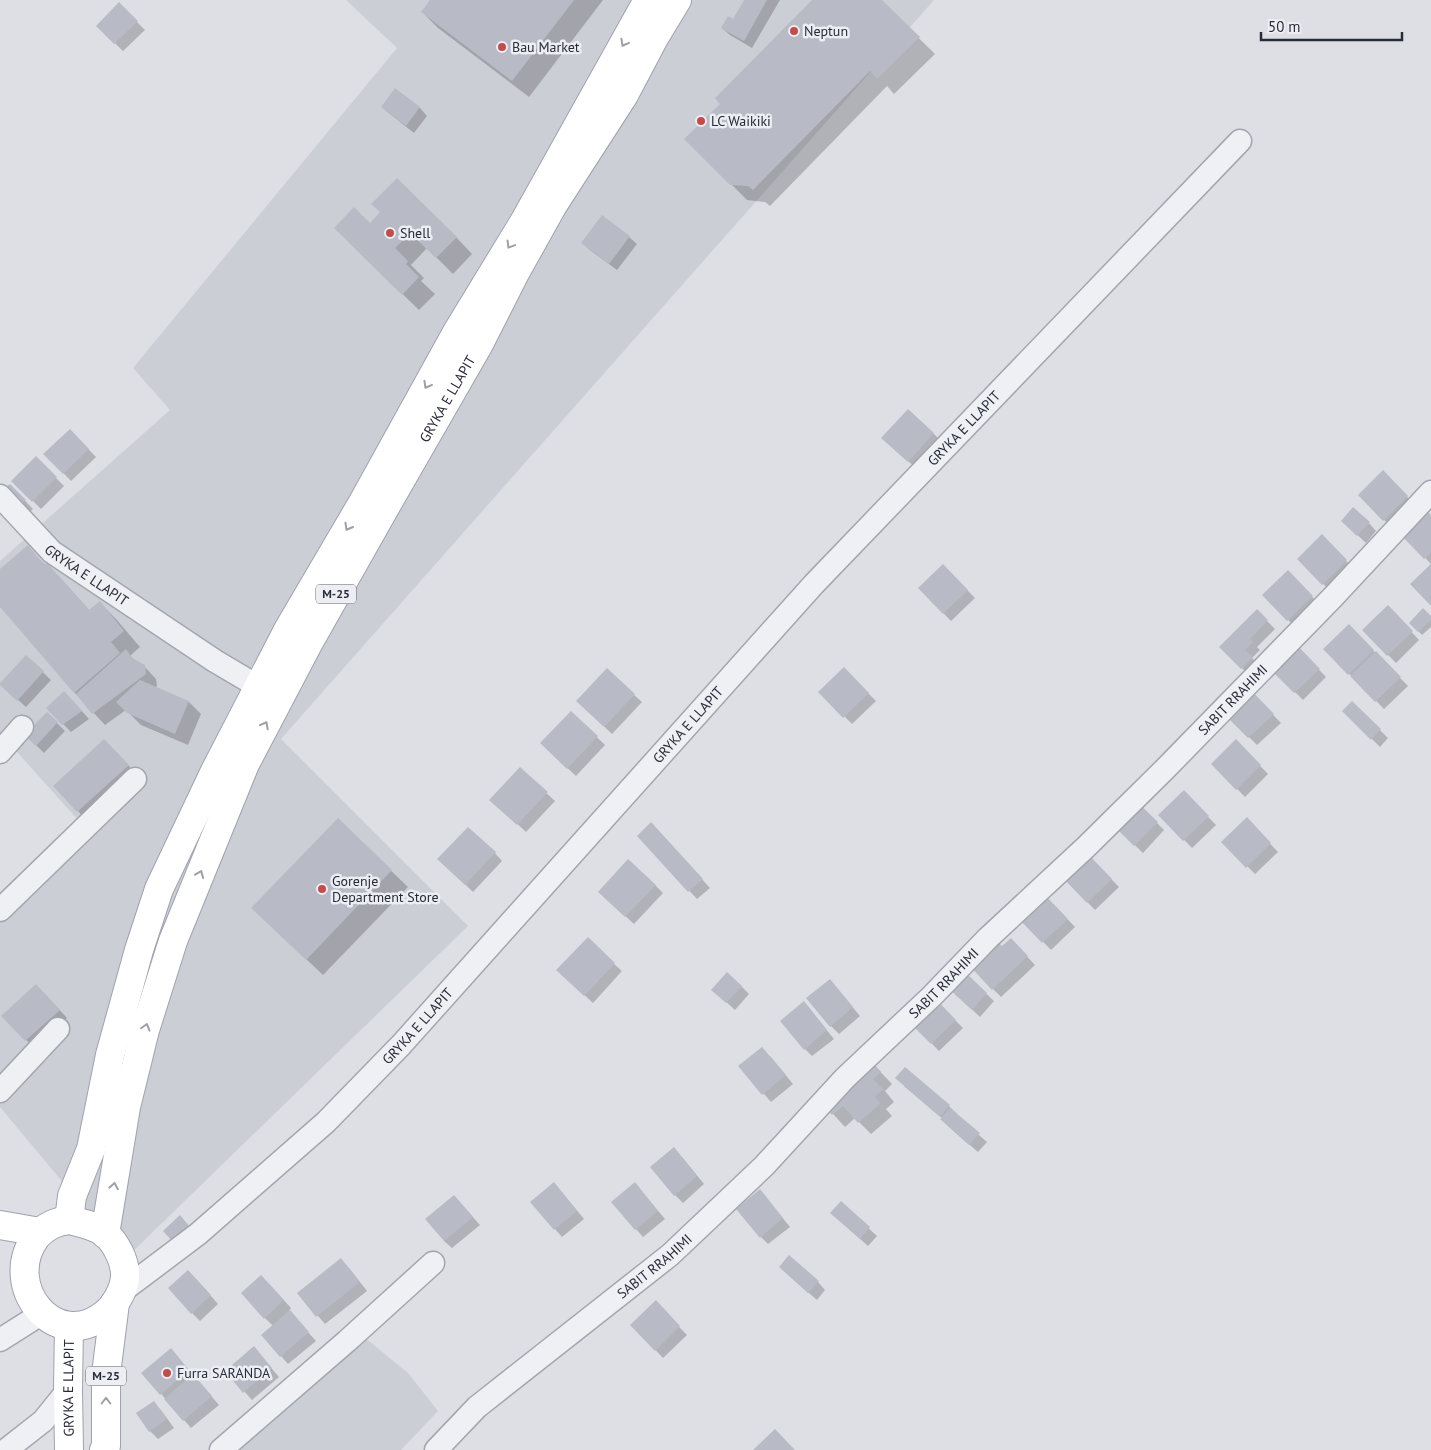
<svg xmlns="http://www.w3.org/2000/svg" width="1431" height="1450" viewBox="0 0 1431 1450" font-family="'PT Sans',sans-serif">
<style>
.built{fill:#ccced6}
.shadow{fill:#0003}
.building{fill:#b8bbc5}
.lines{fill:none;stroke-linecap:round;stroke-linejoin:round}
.minor-casing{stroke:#a3a6ae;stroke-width:25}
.major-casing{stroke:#9ea2b0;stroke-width:30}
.minor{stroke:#eff0f4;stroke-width:22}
.major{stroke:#fff;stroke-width:28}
.oneway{stroke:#9ea0a6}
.poi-dot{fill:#bf4e4d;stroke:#eceef3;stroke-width:2}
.labels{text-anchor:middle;stroke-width:5;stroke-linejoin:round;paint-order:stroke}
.shield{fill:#eceef3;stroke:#636672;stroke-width:1}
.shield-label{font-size:12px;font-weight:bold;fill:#282c3a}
.poi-label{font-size:14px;fill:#282c3a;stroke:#eceef3;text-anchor:start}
.street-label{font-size:14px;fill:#282c3a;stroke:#eceef3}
</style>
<rect width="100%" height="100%" fill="#dddfe5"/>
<!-- built -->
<path class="built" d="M346 0H934L281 739 468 926 126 1258 0 1107V913L87 830 0 733V561L170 410 133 368 397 48Z
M359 1333 408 1373 438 1411 401 1450H233Z"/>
<!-- shadow -->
<path class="shadow" d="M431 0H603L529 97 438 28 422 12Z
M746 0H780L752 48 730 35 722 28 734 20Z
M814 0H880L935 54 894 94 887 86 770 206 765 202 747 200 686 139 722 104Z
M119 4 145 30 123 51 97 26Z
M395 90 420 108 427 116 414 133 390 114 382 107Z
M370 225 456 237 472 254 453 274 427 248 411 265 424 278 421 281 435 294 419 310 351 244Z
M629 237 637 244 617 270 591 251 583 243Z
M70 430 96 457 71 481 45 454Z
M933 433 941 441 917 469 891 446Z
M36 458 64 486 41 509 13 481Z
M1383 472 1415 505 1392 528 1360 495Z
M10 485 33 509 26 515Z
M1431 517V564L1401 533Z
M1369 523 1376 531 1366 543 1350 528Z
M1322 536 1354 569 1331 592 1299 559Z
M27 547 46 566 47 565 63 581 90 611 100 603 116 619 140 647 130 656 137 662 144 666 156 679 157 686 155 688 189 702 201 714 188 745 141 725 126 710 105 725 75 693 0 605V571Z
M943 566 975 598 951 621 920 589Z
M1288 572 1320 605 1296 628 1264 595Z
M1388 607 1419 640 1396 663 1364 630Z
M1257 611 1275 629 1257 647 1260 650 1252 658 1260 666 1250 676 1220 647Z
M1431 618V627L1422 635 1411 623Z
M1349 626 1408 686 1384 709 1325 649Z
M1295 645 1326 677 1303 700 1271 668Z
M26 656 51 680 26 707 9 692Z
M844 669 876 701 852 724 820 692Z
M1249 690 1281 723 1257 745 1225 713Z
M634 695 642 702 612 734 586 709Z
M72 700 89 719 71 732 47 708Z
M1352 703 1388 738 1380 747 1344 711Z
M571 712 605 745 576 776 549 751Z
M47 713 65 731 44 753 26 735Z
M1236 741 1268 774 1245 797 1213 764Z
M116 752 140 778 90 824 55 786Z
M520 769 555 801 526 832 499 807Z
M1184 792 1216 825 1192 848 1160 815Z
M1135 801 1164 830 1143 853 1113 824Z
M1246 819 1278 852 1255 874 1223 842Z
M338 820 408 887 323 975 269 924Z
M659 832 710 888 697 899 638 836Z
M495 853 502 861 473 892 447 867Z
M1087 854 1119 887 1095 910 1063 877Z
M655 885 663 893 634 924 607 899Z
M1043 894 1075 927 1051 950 1019 917Z
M1003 948H1019L1035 965 1001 997 993 989Z
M614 964 622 971 593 1003 566 978Z
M964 973 994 1001 980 1017 958 996Z
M830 980 860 1016 839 1034 831 1026Z
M741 986 749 994 735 1010 721 997Z
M44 993 67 1018 34 1048 3 1016Z
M931 996 963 1028 939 1051 908 1019Z
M811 1011 834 1039 812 1056 805 1049Z
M770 1056 793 1084 771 1102 740 1066Z
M871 1062 892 1084 885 1091 894 1102 886 1109 892 1116 871 1134 855 1118 845 1127 824 1104Z
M905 1069 949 1106 957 1114 956 1115 987 1142 978 1152 949 1127 942 1118 904 1086Z
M682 1157 704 1184 683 1203 675 1195Z
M561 1191 584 1219 562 1237 555 1229Z
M642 1192 665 1219 643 1237 636 1229Z
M454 1196 480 1225 452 1248 444 1241Z
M767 1199 790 1227 768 1244 761 1237Z
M841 1203 877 1236 868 1246 840 1221Z
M349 1268 367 1291 325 1324 299 1294Z
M788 1275 818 1282 825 1290 817 1300Z
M196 1279 218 1304 200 1321 192 1313Z
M269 1284 291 1308 289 1311 316 1341 288 1364 281 1356 273 1326 265 1318Z
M655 1302 687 1335 663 1358 632 1325Z
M261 1356 279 1377 252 1400 226 1371Z
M178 1358 219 1405 191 1428 143 1373Z
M154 1403 161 1410 174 1428 158 1439 150 1431Z"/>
<!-- building -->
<path class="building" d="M430 0H574L512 81 421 12Z
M744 0H767L744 41 721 28 728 16 733 19Z
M812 0H882L920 37 877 79 870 71 753 190 748 186 730 185 684 139 720 104 715 98Z
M119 2 138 21 114 44 96 26Z
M395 88 420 107 406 126 381 107Z
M397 178 457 237 436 258 410 233 395 248 408 261 406 264 419 277 402 295 334 228 354 207 370 223 380 212 371 204Z
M602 215 630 236 609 264 581 243Z
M908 409 934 433 908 462 881 438Z
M70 429 89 449 63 474 43 454Z
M36 456 57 477 32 502 11 481Z
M1383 470 1408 496 1383 521 1358 495Z
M10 484 26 500 17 508 2 490Z
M1353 507 1370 522 1357 536 1341 521Z
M1425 509 1431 515V553L1424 559 1399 533Z
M1322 534 1347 560 1322 585 1297 559Z
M28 545 44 565 47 563 89 610 100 601 124 631 111 642 120 653 74 693 0 607V569Z
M943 564 968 590 943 614 918 588Z
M1431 564V606L1410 584Z
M1288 570 1313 596 1287 621 1262 595Z
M1388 605 1413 631 1387 656 1362 630Z
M1423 608 1431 616V620L1418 632 1409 623Z
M1257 609 1268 620 1250 639 1253 642 1245 650 1253 657 1241 669 1219 647Z
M1349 624 1374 650 1348 675 1323 649Z
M1295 643 1320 669 1294 693 1269 668Z
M126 649 132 658 145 665 146 674 92 714 76 694Z
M1376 651 1401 677 1375 702 1350 676Z
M26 655 44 671 17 701 0 685V683Z
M844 667 869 693 843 718 818 692Z
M607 668 635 694 604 727 576 701Z
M140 680 189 701 175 734 127 713 116 702Z
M1249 688 1274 714 1248 738 1223 713Z
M64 691 82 711 62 725 46 708Z
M1352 701 1381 729 1371 740 1342 711Z
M571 711 598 736 567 769 540 743Z
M47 712 58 722 36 746 24 735Z
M104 739 129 765 77 812 53 786Z
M1236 739 1261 765 1236 790 1211 764Z
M520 767 548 792 517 825 489 800Z
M1184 790 1209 816 1183 841 1158 815Z
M1135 800 1158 822 1134 846 1112 824Z
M1247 817 1271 843 1246 868 1221 842Z
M338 818 392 870 306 960 251 908Z
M651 822 703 879 688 892 637 836Z
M468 827 496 852 465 885 437 859Z
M1087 853 1112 879 1087 903 1062 877Z
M628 859 656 885 625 917 598 892Z
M1043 893 1068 919 1042 943 1017 917Z
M588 937 615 963 584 996 556 970Z
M994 938 1002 946 1011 938 1028 956 992 990 967 963Z
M964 971 987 993 972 1010 948 988Z
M727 972 742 986 726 1003 711 990Z
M830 979 853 1007 830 1027 806 998Z
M36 984 60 1010 25 1041 1 1016Z
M931 994 956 1020 931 1044 906 1019Z
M804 1001 827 1030 804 1050 780 1021Z
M762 1047 786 1075 762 1095 738 1066Z
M871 1060 881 1072 873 1079 883 1089 875 1097 881 1103 858 1123 843 1106 832 1115 822 1104Z
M905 1067 950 1105 940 1117 895 1078Z
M950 1108 980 1133 969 1145 940 1119Z
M674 1147 697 1176 674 1196 650 1167Z
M554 1182 577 1211 554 1230 530 1202Z
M635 1182 658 1211 635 1230 611 1202Z
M760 1189 783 1218 760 1238 736 1209Z
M454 1195 473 1217 444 1241 425 1219Z
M841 1201 870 1227 860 1239 830 1213Z
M180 1215 190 1227 173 1242 163 1231Z
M789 1255 819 1281 808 1293 779 1267Z
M341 1258 360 1282 316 1317 297 1293Z
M188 1270 211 1295 191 1314 168 1288Z
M261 1275 284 1300 264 1319 241 1293Z
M656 1300 680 1326 655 1351 630 1325Z
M290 1310 309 1332 280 1357 261 1335Z
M254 1346 272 1368 243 1393 225 1371Z
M171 1348 189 1370 160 1395 141 1373Z
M193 1374 212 1396 183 1421 164 1399Z
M154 1401 167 1419 149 1432 136 1413Z
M775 1429 795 1450H753Z"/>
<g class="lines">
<!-- minor casing -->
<g class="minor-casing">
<g id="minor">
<path id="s1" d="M0 496 52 552 215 661 259 687"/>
<path d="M0 752 22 727"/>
<path d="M0 910 135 779"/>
<path d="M0 1091 58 1029"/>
<path id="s2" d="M121 1292 198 1234 326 1122 401 1045 814 584 1240 141"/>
<path d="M0 1340 41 1314"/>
<path d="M6 1450 43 1421 68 1390"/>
<path d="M221 1450 347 1341 433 1263"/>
<path id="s3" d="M436 1450 477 1407 670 1255 764 1166 845 1078 932 996 988 938 1086 847 1165 769 1333 597 1431 492"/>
</g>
</g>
<!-- major casing -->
<g class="major-casing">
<g id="major">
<path d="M69 1220 72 1196 91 1149 110 1055 139 950 159 889 215 771 289 628 363 502 457 332 524 222 648 0"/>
<path d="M69 1220C81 1223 94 1225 105 1233 116 1243 126 1262 125 1277 124 1290 115 1306 105 1314 56 1354 0 1286 36 1237 44 1227 57 1221 69 1220Z"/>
<path d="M0 1225 40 1232"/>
<path id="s4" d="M105 1234 126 1107 145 1030 173 941 245 764 309 642 391 497 479 344 515 273 553 205 624 95 654 38 677 0"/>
<path id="s5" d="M69 1450 68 1390 69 1326"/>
<path d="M104 1450 106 1446V1374L115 1303"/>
</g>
</g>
<!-- minor -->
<use href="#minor" class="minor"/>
<!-- major -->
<use href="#major" class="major"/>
</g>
<!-- one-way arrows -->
<defs><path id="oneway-chevron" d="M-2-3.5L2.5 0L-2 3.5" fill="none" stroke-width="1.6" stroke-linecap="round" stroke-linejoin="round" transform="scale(1.25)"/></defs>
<g class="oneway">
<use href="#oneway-chevron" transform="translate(624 43) rotate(119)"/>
<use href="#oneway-chevron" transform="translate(510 245) rotate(121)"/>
<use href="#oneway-chevron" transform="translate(427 385) rotate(119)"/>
<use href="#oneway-chevron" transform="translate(348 527) rotate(120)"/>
<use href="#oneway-chevron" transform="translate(265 725) rotate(-62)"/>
<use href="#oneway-chevron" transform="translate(200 874) rotate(-68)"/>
<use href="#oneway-chevron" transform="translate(146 1027) rotate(-74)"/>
<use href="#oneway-chevron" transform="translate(114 1186) rotate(-80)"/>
<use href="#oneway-chevron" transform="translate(106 1401) rotate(-90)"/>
</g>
<!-- markers -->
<g class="poi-dot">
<circle cx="794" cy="31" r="5"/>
<circle cx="502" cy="47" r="5"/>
<circle cx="701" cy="121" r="5"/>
<circle cx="390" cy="233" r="5"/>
<circle cx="322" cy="889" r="5"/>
<circle cx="167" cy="1373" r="5"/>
</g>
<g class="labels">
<!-- shield labels -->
<g class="shield">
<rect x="316" y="584.5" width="40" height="19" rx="4"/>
<rect x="86" y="1366.5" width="40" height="19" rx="4"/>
</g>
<g class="shield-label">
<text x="336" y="598">M-25</text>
<text x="106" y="1380">M-25</text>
</g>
<!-- poi labels -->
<g class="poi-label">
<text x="804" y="36">Neptun</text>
<text x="512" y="52">Bau Market</text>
<text x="711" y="126">LC Waikiki</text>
<text x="400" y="238">Shell</text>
<text x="332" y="886">Gorenje<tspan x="332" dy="16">Department Store</tspan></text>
<text x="177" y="1378">Furra SARANDA</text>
</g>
<!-- street labels -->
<g class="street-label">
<text dy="5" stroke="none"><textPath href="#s4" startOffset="910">GRYKA E LLAPIT</textPath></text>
<text dy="5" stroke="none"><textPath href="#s2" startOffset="1209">GRYKA E LLAPIT</textPath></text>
<text dy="5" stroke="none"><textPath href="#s1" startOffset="118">GRYKA E LLAPIT</textPath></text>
<text dy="5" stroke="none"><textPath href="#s3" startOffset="1096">SABIT RRAHIMI</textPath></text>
<text dy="5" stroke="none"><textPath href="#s2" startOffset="804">GRYKA E LLAPIT</textPath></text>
<text dy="5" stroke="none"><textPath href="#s3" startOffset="691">SABIT RRAHIMI</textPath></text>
<text dy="5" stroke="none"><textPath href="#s2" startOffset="399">GRYKA E LLAPIT</textPath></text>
<text dy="5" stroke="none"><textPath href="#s3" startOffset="286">SABIT RRAHIMI</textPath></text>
<text dy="5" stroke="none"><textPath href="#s5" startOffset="62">GRYKA E LLAPIT</textPath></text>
</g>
</g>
<!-- scale -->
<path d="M1261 32v8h141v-8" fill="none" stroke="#282c3a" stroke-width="2.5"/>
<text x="1268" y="32" font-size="15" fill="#282c3a" stroke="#eceef3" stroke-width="4" paint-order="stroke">50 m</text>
</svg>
